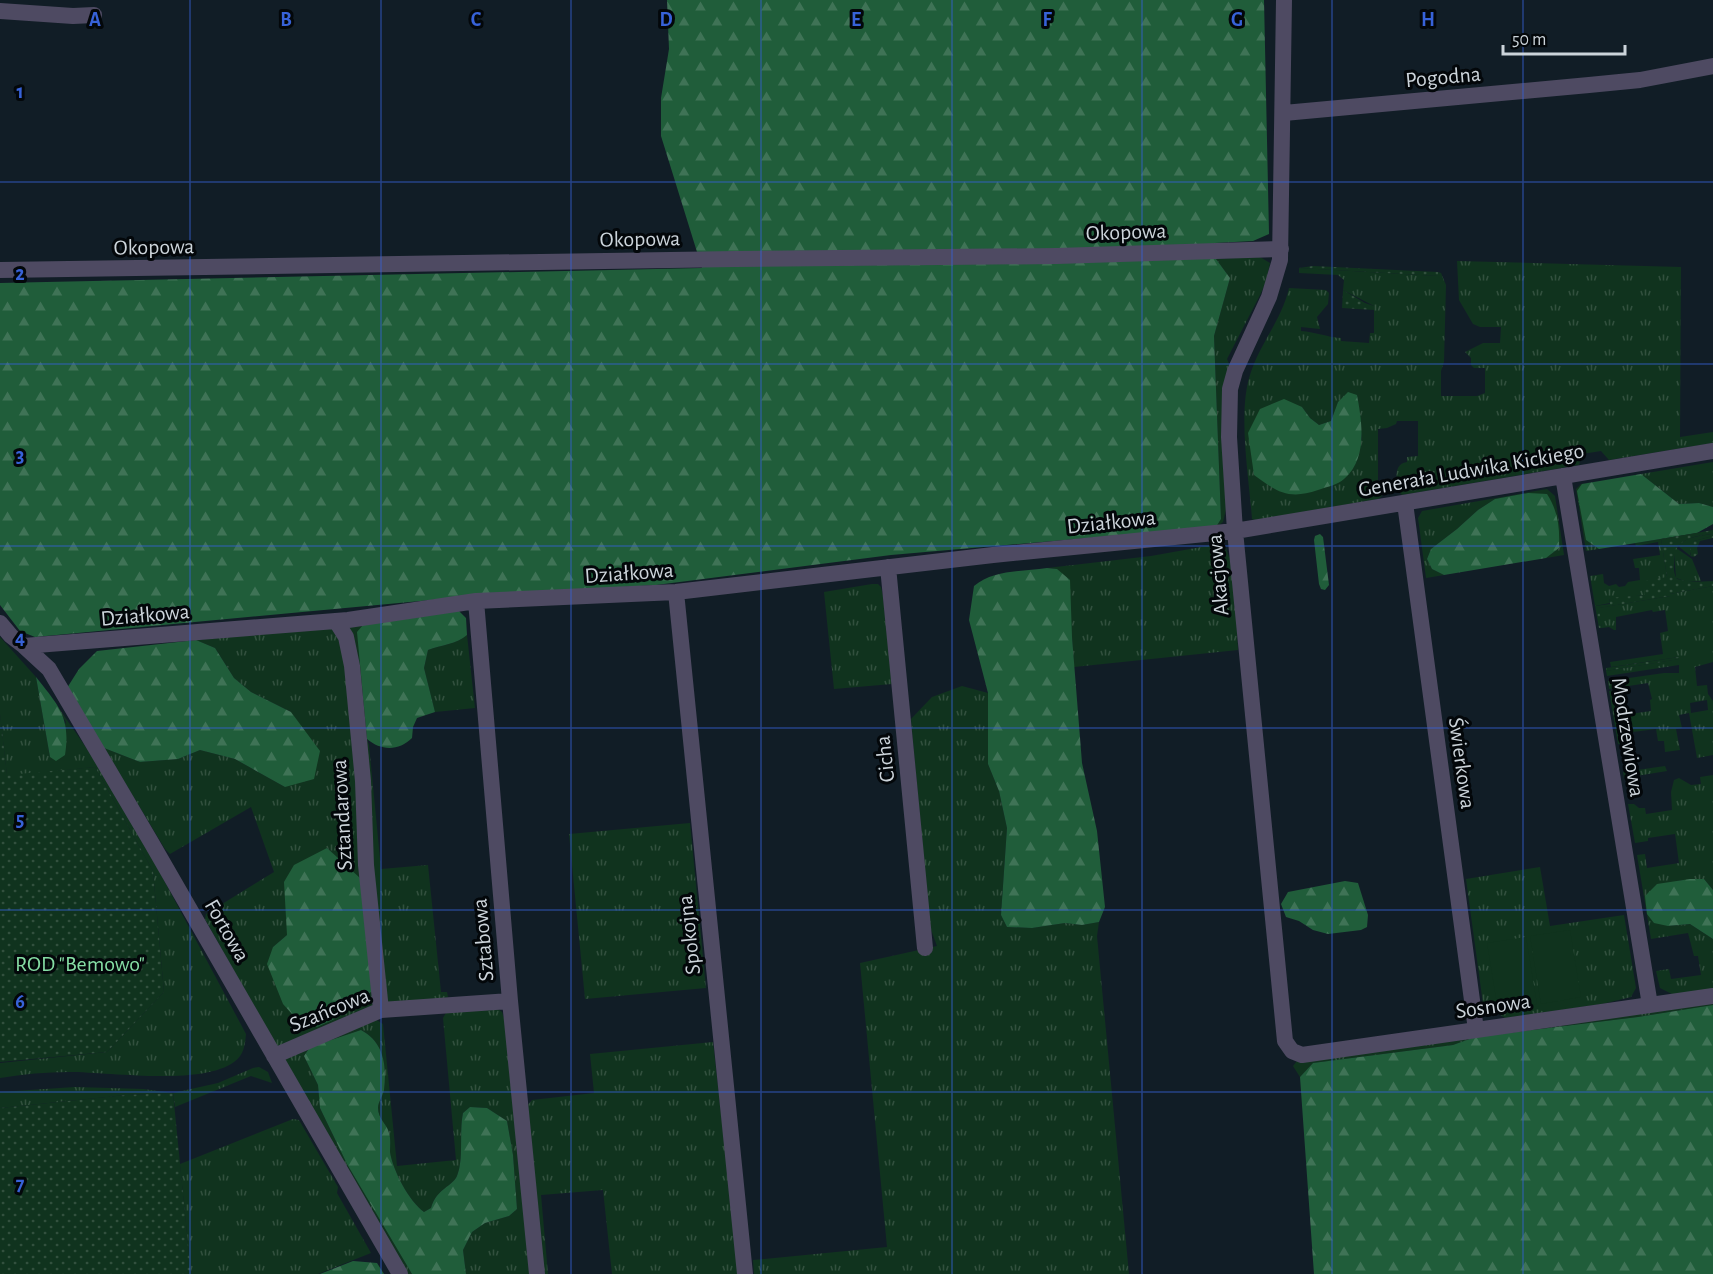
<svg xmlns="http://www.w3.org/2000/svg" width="1713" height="1274" viewBox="0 0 1713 1274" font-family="'Alegreya Sans',sans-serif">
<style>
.grass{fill:url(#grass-tufts);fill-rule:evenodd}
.forest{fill:url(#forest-firs)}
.garden{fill:url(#garden-dots)}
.pitch{fill:#10331e}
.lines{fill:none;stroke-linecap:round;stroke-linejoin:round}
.minor{stroke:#4e4a62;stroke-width:16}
.grid{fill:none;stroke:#3762d8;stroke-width:1.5;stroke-opacity:0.55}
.labels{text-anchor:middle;stroke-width:6;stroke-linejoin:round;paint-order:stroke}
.street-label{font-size:22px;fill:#ccd4da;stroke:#03070a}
.park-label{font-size:22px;fill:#85dda4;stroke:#03070a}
.grid-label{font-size:20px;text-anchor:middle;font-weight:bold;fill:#3762d8;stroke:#03070a;stroke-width:6;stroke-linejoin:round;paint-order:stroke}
</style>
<defs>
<pattern id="grass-tufts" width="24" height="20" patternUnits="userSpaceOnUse" patternTransform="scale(1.5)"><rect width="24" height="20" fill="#10331e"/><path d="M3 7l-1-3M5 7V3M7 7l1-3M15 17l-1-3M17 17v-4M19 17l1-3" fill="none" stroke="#32503e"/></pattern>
<pattern id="forest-firs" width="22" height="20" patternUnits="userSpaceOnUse" patternTransform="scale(1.5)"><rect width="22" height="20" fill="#205d3a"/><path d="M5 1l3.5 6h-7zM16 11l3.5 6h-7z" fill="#3f7356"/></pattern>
<pattern id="garden-dots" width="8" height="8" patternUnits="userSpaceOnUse" patternTransform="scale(1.5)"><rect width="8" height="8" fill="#10331e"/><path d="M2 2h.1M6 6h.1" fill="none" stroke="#32503e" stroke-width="1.8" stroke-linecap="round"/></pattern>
</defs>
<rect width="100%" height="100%" fill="#111d26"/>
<!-- grass -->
<path class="grass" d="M1260 257 1270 263 1266 282 1260 295 1227 359 1230 366 1226 509 1223 522 1216 527 1221 519 1214 336 1230 278 1216 259Z
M1457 261 1681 267 1680 437 1713 432V443L1609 460 1601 451 1582 454 1579 465 1402 495 1397 490C1397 479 1393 464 1407 462V457L1418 456V421H1397L1396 424 1387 428 1378 429V488L1383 487 1382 496 1378 499 1256 520 1252 519C1249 477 1237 410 1251 372 1261 342 1282 319 1289 288L1326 290 1329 293 1328 304 1317 317 1320 329 1301 327V331C1316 332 1326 337 1341 338V341L1369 343 1370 333H1374V306L1343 290 1344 280 1338 275 1299 273V268L1438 276V272L1441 273 1446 285 1444 362 1441 371V396H1477L1485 393V368H1474L1471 365V358L1465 352 1483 343H1500L1501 327H1480L1473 324 1459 300ZM1357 395 1362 440 1260 409 1302 407 1310 418 1319 425 1331 421 1338 402Z
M1713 462V507L1699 503 1679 504 1641 474Z
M1609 479 1582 484 1586 540 1599 549 1586 551 1576 489 1581 484Z
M1547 489 1555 496 1564 555 1546 558 1559 548 1528 493 1495 499 1478 510 1457 529 1431 549 1427 559 1432 569 1444 575 1426 578 1418 518 1422 511Z
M1713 534V536L1694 541 1690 554 1692 557 1678 546C1687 536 1701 536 1713 534Z
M1661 539 1667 577 1645 595 1609 599 1610 603 1595 606 1590 576 1603 574 1604 583 1609 586 1616 584 1619 587 1625 586 1628 582 1640 580 1639 568H1635L1633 559 1660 555 1658 542 1636 546 1635 543Z
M1218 544 1226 548 1229 557 1233 556 1238 650 1074 667 1072 637 1057 569 1047 568 1151 556Z
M1676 548 1692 559 1701 581 1688 582 1676 578 1674 553Z
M872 584H878L881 587 883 596 892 684 834 689 824 592Z
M1713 586V662L1695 667 1697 686 1707 685 1708 694 1713 701V755L1697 758 1689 713 1679 715 1682 728 1676 729 1680 750 1665 752 1664 741H1658L1656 729 1625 733 1626 743 1618 744 1609 691 1623 689 1625 701 1621 702 1623 715 1651 711 1650 700 1652 699 1648 683 1609 689 1608 681 1664 673H1679V665L1607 676 1606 671 1679 659V657L1611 667 1610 662 1663 654 1660 633 1668 631 1665 610 1653 612 1652 610 1616 617V630H1614L1609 627 1602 628 1598 608 1670 596V594ZM1707 700 1708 710 1691 713 1690 703Z
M363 625 367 739 369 745 381 869 428 865 441 992H447L448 997 283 1047 276 1046 205 919 206 914 274 872 251 807 170 854 165 849 104 748 140 762 178 759 200 750 235 759 285 787 291 712 251 692 234 678 215 648 196 640ZM327 848 337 858 283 1004 273 947 287 935V921Z
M467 635 475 708 435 712 424 668 428 650C441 645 457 644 467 635Z
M0 637 36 677 50 757 66 722 51 697 101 769 127 811 246 1034C245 1045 244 1055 234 1062 201 1086 111 1072 69 1072 46 1072 23 1074 0 1078V1063L107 1052 164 992 153 871 95 767 7 776 0 714Z
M962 686 988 693V764L999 791 1007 828 1001 915 1007 927 1032 928 1065 923 1082 925 1099 922 1097 936 1129 1274H754L753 1260 887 1247 860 963 937 946 930 927 911 719 932 697Z
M1665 766 1667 771 1624 778 1623 772Z
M1713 775V890L1704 879 1676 881 1668 926 1690 924 1713 939V990L1674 995 1660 988 1656 971 1669 969 1671 979 1701 975 1698 956H1694L1688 933 1651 939 1637 855 1645 854 1647 868 1679 863 1675 834 1648 838V841L1635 843 1628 804H1634L1639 808H1645L1646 814 1672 810 1671 792 1674 780 1679 778 1691 785 1701 784 1700 777Z
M690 823 706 988 585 999 569 834Z
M1540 867 1550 926 1624 915 1636 988 1631 997 1602 1004 1505 1018 1483 1004 1466 879Z
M1713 1001V1005L1638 1017 1475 1037 1453 1045 1313 1063 1300 1077 1293 1066 1297 1061Z
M495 1007 502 1012 505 1021 534 1274H466L463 1250 472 1232 485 1223 509 1216 517 1209 513 1155 507 1121 487 1108 470 1107 463 1113C459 1132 464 1160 457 1176 452 1187 437 1188 431 1208L424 1212C409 1201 393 1171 390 1152 390 1146 391 1139 389 1133 387 1124 378 1119 378 1108 378 1102 383 1096 384 1090 387 1066 384 1042 361 1030L310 1047 304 1056 318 1085 320 1108 347 1164 412 1274H405L284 1060 286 1055 375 1019 383 1024 397 1166 456 1160 443 1018 447 1011Z
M713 1042 739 1274H612L603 1190 541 1195 548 1274H544L526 1107 532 1100 594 1093 590 1054Z
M259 1067 268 1072 272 1083 251 1076 175 1107 173 1093 126 1095 0 1108V1092L75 1087 143 1089 173 1093 218 1083 253 1068Z
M293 1119 299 1120 338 1187 337 1193 371 1253 318 1274H191L180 1164Z"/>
<!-- forest -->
<path class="forest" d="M667 0H1264L1269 234 1253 241 1215 243 1216 259 1230 278 1214 336 1221 519 1216 527 891 555 656 585 474 596 35 637 20 631 0 605V283L702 268 661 136V98L669 49Z
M1348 392 1357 395C1362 422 1368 458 1344 479 1338 485 1326 487 1318 490 1289 500 1277 492 1254 475L1248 433 1260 409 1284 399 1302 407 1310 418 1319 425 1331 421 1338 402Z
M1641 474 1679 504 1699 503 1713 507V524L1697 533 1599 549 1586 540 1577 491 1582 484Z
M1528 493 1547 494C1558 511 1560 528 1559 548L1546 558 1444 575 1432 569 1427 559 1431 549 1457 529 1478 510 1495 499Z
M1320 534 1323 537 1329 585 1325 590 1321 589 1319 584 1314 540 1315 536Z
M1047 568 1057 569 1070 580 1072 637 1082 763 1097 831 1105 907 1099 922 1082 925 1065 923 1032 928 1007 927 1001 915 1007 828 999 791 988 764V693L969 620 974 586C994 569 1022 572 1047 568Z
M459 611 466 618 467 635C457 644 441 645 428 650L424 668 435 712 417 718 413 727 412 738C399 751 381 751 367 739L357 632 363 625Z
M196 640 215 648 234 678 251 692 291 712 320 751 314 779 285 787 235 759 200 750 178 759 140 762 104 748 67 688 79 669 97 651Z
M36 677C58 705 71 717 65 755L56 761 50 757Z
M327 848 360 878 372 991 337 1018 317 1027 301 1024 283 1004 267 964 273 947 287 935 284 882 294 865Z
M1690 879H1704L1713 890V939L1690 924 1668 926 1654 923 1647 914 1645 896 1657 884Z
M1345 881 1358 883 1368 915 1367 927 1361 930 1328 934 1313 930 1299 921 1286 917 1281 904 1288 892Z
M1713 1005V1274H1314L1300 1077 1313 1063 1453 1045 1475 1037 1638 1017Z
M361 1030C384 1042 387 1066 384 1090 383 1096 378 1102 378 1108 378 1119 387 1124 389 1133 391 1139 390 1146 390 1152 393 1171 409 1201 424 1212L431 1208C437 1188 452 1187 457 1176 464 1160 459 1132 463 1113L470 1107 487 1108 507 1121 513 1155 517 1209 509 1216 485 1223 472 1232 463 1250 466 1274H412L347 1164 320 1108 318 1085 304 1056 310 1047Z
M353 1261 377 1263 384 1274H320Z"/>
<!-- garden -->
<path class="garden" d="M1313 266 1438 272V276L1299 268Z
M1343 290 1365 303 1374 306V310L1342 308Z
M1713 530V534C1695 536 1674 538 1674 561 1674 567 1673 573 1677 579L1692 582 1713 581V586L1670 594V596L1599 608 1602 628H1599L1595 606 1610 604 1609 598 1645 595 1643 581 1667 577 1661 539Z
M1713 536V538L1700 541 1697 548 1698 554 1694 557 1691 556 1690 550 1694 541Z
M1679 657 1680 659 1606 671V668Z
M0 713 7 775 95 767 153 871 164 992 107 1052 0 1062Z
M173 1093 191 1274H0V1108L126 1095Z"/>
<!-- pitch -->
<path class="pitch" d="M1570 930 1581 997 1541 1004 1530 936Z
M1526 937 1537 1004 1498 1010 1487 943Z"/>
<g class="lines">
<!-- minor -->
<path class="minor" d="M1284 0 1280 260 1269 297 1235 371 1230 389 1229 437 1235 531 1285 1041 1292 1051 1302 1055 1713 996
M0 11 73 16 94 15
M1284 113 1589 85 1640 80 1713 66
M0 270 735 259 1057 256 1281 249
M1563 476 1650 1005
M1405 503 1476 1030
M888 567 925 948
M676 592 745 1274
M476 601 510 1001 537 1274
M336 621 346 637 352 666 363 781 366 865 381 1010
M0 623 11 636 24 646 49 669 151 842 400 1274
M24 646 348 620 476 601 676 592 993 555 1235 531 1713 451
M274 1056 381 1010 510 1001"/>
</g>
<!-- grid -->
<path class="grid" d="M190 0V1274M381 0V1274M571 0V1274M761 0V1274M952 0V1274M1142 0V1274M1332 0V1274M1523 0V1274M0 182H1713M0 364H1713M0 546H1713M0 728H1713M0 910H1713M0 1092H1713"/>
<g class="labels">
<!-- street labels -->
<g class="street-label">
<text transform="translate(1443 76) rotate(-5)" y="8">Pogodna</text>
<text transform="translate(1126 231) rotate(-2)" y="8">Okopowa</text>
<text transform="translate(640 238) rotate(-1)" y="8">Okopowa</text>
<text transform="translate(154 246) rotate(-1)" y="8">Okopowa</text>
<text transform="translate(1471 469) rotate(-10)" y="8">Generała Ludwika Kickiego</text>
<text transform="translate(1111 521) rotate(-6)" y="8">Działkowa</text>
<text transform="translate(629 572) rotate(-4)" y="8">Działkowa</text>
<text transform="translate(1217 575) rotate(-95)" y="8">Akacjowa</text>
<text transform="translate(145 614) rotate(-5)" y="8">Działkowa</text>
<text transform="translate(1629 737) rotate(81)" y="8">Modrzewiowa</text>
<text transform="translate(884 759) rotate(-96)" y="8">Cicha</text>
<text transform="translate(1463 763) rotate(82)" y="8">Świerkowa</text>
<text transform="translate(341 815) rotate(-93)" y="8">Sztandarowa</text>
<text transform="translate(228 930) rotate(60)" y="8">Fortowa</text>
<text transform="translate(688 935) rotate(-96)" y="8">Spokojna</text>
<text transform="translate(482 940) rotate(-95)" y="8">Sztabowa</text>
<text transform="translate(1493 1005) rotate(-8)" y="8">Sosnowa</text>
<text transform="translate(329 1009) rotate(-22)" y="8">Szańcowa</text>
</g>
<!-- park labels -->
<g class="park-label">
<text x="80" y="971">ROD "Bemowo"</text>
</g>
</g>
<g class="grid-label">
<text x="95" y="26">A</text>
<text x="286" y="26">B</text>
<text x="476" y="26">C</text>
<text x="666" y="26">D</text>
<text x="856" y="26">E</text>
<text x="1047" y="26">F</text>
<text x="1237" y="26">G</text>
<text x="1428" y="26">H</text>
<text x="20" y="98">1</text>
<text x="20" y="280">2</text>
<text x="20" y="462">3</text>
<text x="20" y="644">4</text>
<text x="20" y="826">5</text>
<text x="20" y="1008">6</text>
<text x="20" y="1190">7</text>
</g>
<!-- scale -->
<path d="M1503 45v9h122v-9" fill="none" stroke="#ccd4da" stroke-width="3"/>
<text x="1512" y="45" font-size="18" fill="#ccd4da" stroke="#03070a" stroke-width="4.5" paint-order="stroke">50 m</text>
</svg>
